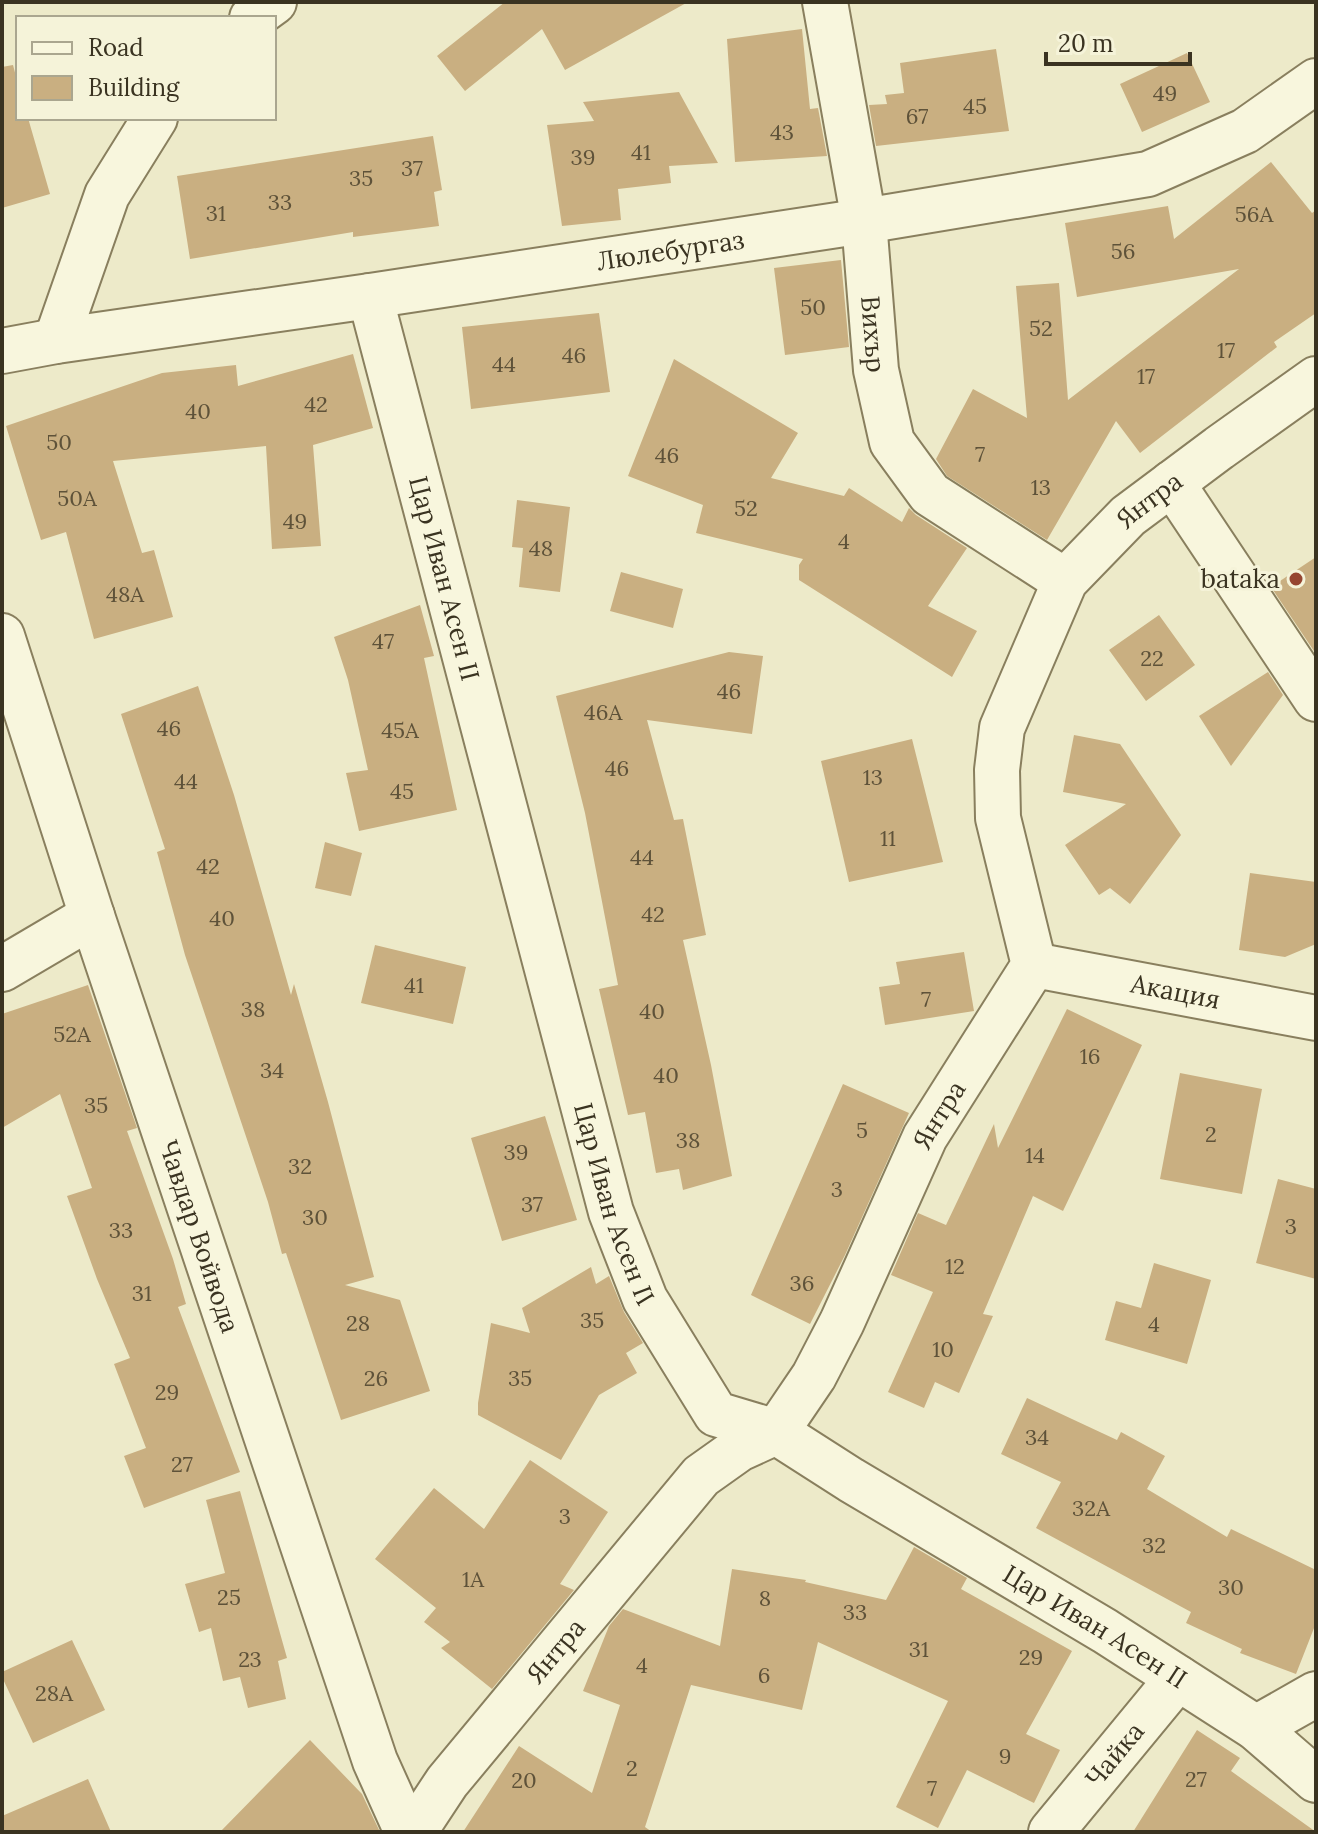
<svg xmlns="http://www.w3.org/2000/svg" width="1318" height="1834" viewBox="0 0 1318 1834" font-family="Lora,serif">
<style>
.building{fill:#c9af81}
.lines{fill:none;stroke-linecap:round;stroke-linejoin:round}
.street-casing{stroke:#897f5e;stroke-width:48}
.street{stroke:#f8f6dd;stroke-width:44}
.poi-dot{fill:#964631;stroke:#f5f3d9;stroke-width:3}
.labels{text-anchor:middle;stroke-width:6;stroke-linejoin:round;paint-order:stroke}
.number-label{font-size:22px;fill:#5e5239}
.street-label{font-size:26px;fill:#3a3321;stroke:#f5f3d9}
.poi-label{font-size:26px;fill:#3a3321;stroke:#f5f3d9;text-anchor:end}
</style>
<rect width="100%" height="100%" fill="#edeac9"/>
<!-- building -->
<path class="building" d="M505 2H688L565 70 542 29 465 91 437 56Z
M802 29 810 109 818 108 827 156 735 162 727 39Z
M996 49 1009 131 876 146 869 105 887 104 885 95 904 93 900 63Z
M1187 53 1210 102 1142 132 1120 84Z
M13 65 18 84V118H28L50 194 2 208V67Z
M679 92 718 163 669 166 671 183 618 189 621 220 562 226 547 125 594 121 583 102Z
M433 136 442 190 434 192 439 226 353 237V232L190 259 177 176Z
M1271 162 1312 213 1316 210V313L1274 342 1277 347 1140 453 1116 421 1047 540 947 476 936 459 973 389 1027 418 1016 286 1059 283 1068 400 1239 269 1077 297 1065 223 1168 206 1174 239Z
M841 260 849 347 785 355 774 268Z
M599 313 610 392 471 409 462 327Z
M353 354 373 428 313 445 321 546 272 549 266 446 113 461 142 553 154 550 173 617 94 639 66 532 41 540 6 426 162 373 236 365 238 386Z
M674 359 798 433 771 478 844 496 849 488 902 522 909 508 916 515 967 548 928 606 977 631 952 677 799 580V565L803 559 696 533 703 505 628 476Z
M517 500 570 507 560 592 519 587 523 548 512 547Z
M1316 557V654L1271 587Z
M621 572 683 589 673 628 610 611Z
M420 605 434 656 424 658 457 810 359 831 346 773 368 770 348 680 334 637Z
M1159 615 1195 665 1146 701 1109 650Z
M729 652 763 656 752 734 647 720 674 820 683 819 706 935 683 940 711 1065 732 1176 683 1190 679 1169 656 1173 645 1112 628 1115 599 989 618 985 585 813 556 696Z
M1268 672 1283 695 1231 766 1199 716Z
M198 686 234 795 291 995 294 984 328 1102 374 1277 345 1285 400 1300 430 1391 341 1420 286 1253 282 1254 268 1202 185 955 157 852 165 849 121 714Z
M1074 735 1120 744 1181 835 1130 904 1110 888 1099 895 1065 845 1126 804 1063 792Z
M912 739 943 862 849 882 821 761Z
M325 842 362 853 351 896 315 888Z
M1250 873 1316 882V944L1285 957 1239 950Z
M375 945 466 967 453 1024 361 1003Z
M964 952 974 1011 885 1025 879 987 900 984 896 962Z
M88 985 137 1128 127 1131 173 1259 186 1304 178 1307 240 1472 144 1508 124 1456 146 1448 114 1364 130 1358 97 1279 67 1196 92 1188 60 1094 2 1128V1014Z
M1067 1009 1142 1045 1063 1211 1033 1196 983 1314 993 1316 959 1393 935 1382 924 1408 888 1392 933 1292 891 1275 918 1213 946 1225 994 1124 998 1148Z
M1180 1073 1262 1089 1242 1194 1160 1179Z
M843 1084 909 1113 845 1255 810 1324 751 1295Z
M545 1116 577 1220 502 1241 471 1138Z
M1278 1179 1316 1189V1279L1256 1263Z
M1154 1263 1211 1280 1187 1364 1105 1340 1116 1301 1141 1308Z
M591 1267 596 1284 609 1276 624 1312 643 1343 626 1353 637 1373 599 1395 561 1460 478 1415V1403L491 1323 530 1333 522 1308Z
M1027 1398 1117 1440 1121 1432 1165 1456 1147 1489 1227 1537 1231 1529 1316 1570V1623L1296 1674 1240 1653 1242 1649 1186 1623 1191 1612 1036 1528 1061 1482 1001 1454Z
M530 1460 608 1512 560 1584 574 1590 492 1689 441 1648 450 1642 424 1622 436 1608 375 1559 434 1488 484 1529Z
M240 1491 287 1658 278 1661 286 1699 248 1708 240 1677 223 1681 211 1628 199 1632 185 1584 225 1573 206 1500Z
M914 1547 967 1578 961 1589 1072 1651 1026 1734 1060 1750 1034 1803 967 1770 938 1828 896 1807 948 1701 818 1642 802 1710 691 1685 645 1827 652 1832H463L519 1746 592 1793 620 1705 583 1691 609 1626 623 1609 720 1646 732 1569 806 1580 805 1582 886 1600Z
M72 1640 105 1710 33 1743 2 1677V1672Z
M1197 1730 1240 1758 1231 1771 1316 1832H1133Z
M310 1740 362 1794 380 1832H220Z
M88 1779 111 1832H2V1816Z"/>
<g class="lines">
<!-- street casing -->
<g class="street-casing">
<g id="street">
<path id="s1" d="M825 2 864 221 876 370 892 442 930 494 1065 581"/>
<path d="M252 18 274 2"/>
<path id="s2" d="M370 296 611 1212 645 1299 716 1414 776 1432 851 1480 1105 1631 1256 1728 1316 1780"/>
<path d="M56 341 107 195 155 118"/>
<path id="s3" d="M2 351 56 341 370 296 864 221 1148 174 1245 131 1316 81"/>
<path d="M1172 483 1316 699"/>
<path id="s4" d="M2 636 92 916 375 1761 407 1832"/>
<path id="s5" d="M1034 965 1316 1018"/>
<path d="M2 969 92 916"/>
<path d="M1256 1728 1316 1694"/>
<path id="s6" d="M414 1832 447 1782 701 1476 739 1449 776 1432 814 1376 842 1322 925 1137 1034 965 998 818 997 770 1002 728 1065 581 1128 516 1219 448 1316 379"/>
<path id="s7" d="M1051 1832 1178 1678"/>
</g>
</g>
<!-- street -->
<use href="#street" class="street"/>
</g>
<!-- markers -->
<circle class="poi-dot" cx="1296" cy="579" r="8"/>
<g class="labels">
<!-- number labels -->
<g class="number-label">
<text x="1165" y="101">49</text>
<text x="975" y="114">45</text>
<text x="917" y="124">67</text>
<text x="782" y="140">43</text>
<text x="641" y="160">41</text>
<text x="583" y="165">39</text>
<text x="412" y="176">37</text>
<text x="361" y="186">35</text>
<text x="280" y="210">33</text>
<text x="216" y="221">31</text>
<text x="1254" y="222">56А</text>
<text x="1123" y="259">56</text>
<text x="813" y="315">50</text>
<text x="1041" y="336">52</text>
<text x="1226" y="358">17</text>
<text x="574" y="363">46</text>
<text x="504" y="372">44</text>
<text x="1146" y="384">17</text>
<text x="316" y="412">42</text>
<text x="198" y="419">40</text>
<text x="59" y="450">50</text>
<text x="980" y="462">7</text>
<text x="667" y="463">46</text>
<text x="1041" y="495">13</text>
<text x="77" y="506">50А</text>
<text x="746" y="516">52</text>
<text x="295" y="529">49</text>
<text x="844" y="549">4</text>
<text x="541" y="556">48</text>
<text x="125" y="602">48А</text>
<text x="383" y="649">47</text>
<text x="1152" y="666">22</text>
<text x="729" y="699">46</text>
<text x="603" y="720">46А</text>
<text x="169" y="736">46</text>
<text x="400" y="738">45А</text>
<text x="617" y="776">46</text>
<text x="873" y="785">13</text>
<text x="186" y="789">44</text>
<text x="402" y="799">45</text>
<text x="888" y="846">11</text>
<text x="642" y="865">44</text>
<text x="208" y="874">42</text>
<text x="653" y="922">42</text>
<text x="222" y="926">40</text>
<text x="414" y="993">41</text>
<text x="926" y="1007">7</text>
<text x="253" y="1017">38</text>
<text x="652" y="1019">40</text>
<text x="72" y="1042">52А</text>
<text x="1090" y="1064">16</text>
<text x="272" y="1078">34</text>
<text x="666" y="1083">40</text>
<text x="96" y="1113">35</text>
<text x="862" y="1138">5</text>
<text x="1211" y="1142">2</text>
<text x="688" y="1148">38</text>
<text x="516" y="1160">39</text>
<text x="1035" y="1163">14</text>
<text x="300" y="1174">32</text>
<text x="837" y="1197">3</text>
<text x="532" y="1212">37</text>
<text x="315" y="1225">30</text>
<text x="1291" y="1234">3</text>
<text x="121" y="1238">33</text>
<text x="955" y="1274">12</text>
<text x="802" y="1291">36</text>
<text x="142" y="1301">31</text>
<text x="592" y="1328">35</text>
<text x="358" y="1331">28</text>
<text x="1154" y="1332">4</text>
<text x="943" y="1357">10</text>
<text x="376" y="1386">26</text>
<text x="520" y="1386">35</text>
<text x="167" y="1400">29</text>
<text x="1037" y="1445">34</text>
<text x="182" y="1472">27</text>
<text x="1091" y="1516">32А</text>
<text x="565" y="1524">3</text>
<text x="1154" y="1553">32</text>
<text x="473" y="1587">1А</text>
<text x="1231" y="1595">30</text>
<text x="229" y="1605">25</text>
<text x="765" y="1606">8</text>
<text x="855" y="1620">33</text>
<text x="919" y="1657">31</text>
<text x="1031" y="1665">29</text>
<text x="250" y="1667">23</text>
<text x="642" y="1673">4</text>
<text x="764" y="1683">6</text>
<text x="54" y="1701">28А</text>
<text x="1005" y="1764">9</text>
<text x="632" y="1776">2</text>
<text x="1196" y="1787">27</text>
<text x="524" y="1788">20</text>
<text x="932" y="1796">7</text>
</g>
<!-- street labels -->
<g class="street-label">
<text dy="9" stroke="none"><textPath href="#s3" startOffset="676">Люлебургаз</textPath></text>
<text dy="9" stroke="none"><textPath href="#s1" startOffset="336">Вихър</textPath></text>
<text dy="9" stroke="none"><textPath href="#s6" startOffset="1598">Янтра</textPath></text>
<text dy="9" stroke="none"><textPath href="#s2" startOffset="292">Цар Иван Асен II</textPath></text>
<text dy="9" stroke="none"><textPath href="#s5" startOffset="144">Акация</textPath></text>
<text dy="9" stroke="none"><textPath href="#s6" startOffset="902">Янтра</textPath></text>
<text dy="9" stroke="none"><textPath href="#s2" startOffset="940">Цар Иван Асен II</textPath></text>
<text dy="9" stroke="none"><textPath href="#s4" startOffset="632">Чавдар Войвода</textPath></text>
<text dy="9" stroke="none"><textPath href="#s2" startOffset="1612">Цар Иван Асен II</textPath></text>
<text dy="9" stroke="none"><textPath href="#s6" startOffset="230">Янтра</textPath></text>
<text dy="9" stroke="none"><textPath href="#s7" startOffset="100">Чайка</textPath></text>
</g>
<!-- poi labels -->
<g class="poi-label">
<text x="1280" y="588">bataka</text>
</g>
</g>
<!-- border -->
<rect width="1318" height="1834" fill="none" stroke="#3a3321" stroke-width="8"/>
<!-- legend -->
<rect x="16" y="16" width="260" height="104" fill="#f5f3d9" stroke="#aaa68f" stroke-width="2"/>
<rect x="32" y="42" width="40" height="12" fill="#f8f6dd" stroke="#aaa68f" stroke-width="2"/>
<text x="88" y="56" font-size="24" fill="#3a3321">Road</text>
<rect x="32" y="76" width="40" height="24" fill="#c9af81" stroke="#aaa68f" stroke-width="2"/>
<text x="88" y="96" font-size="24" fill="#3a3321">Building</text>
<!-- scale -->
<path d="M1046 52v12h144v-12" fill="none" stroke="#3a3321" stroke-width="4"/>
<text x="1058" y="52" font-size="24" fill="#3a3321" stroke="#f5f3d9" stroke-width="6" paint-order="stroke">20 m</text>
</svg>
